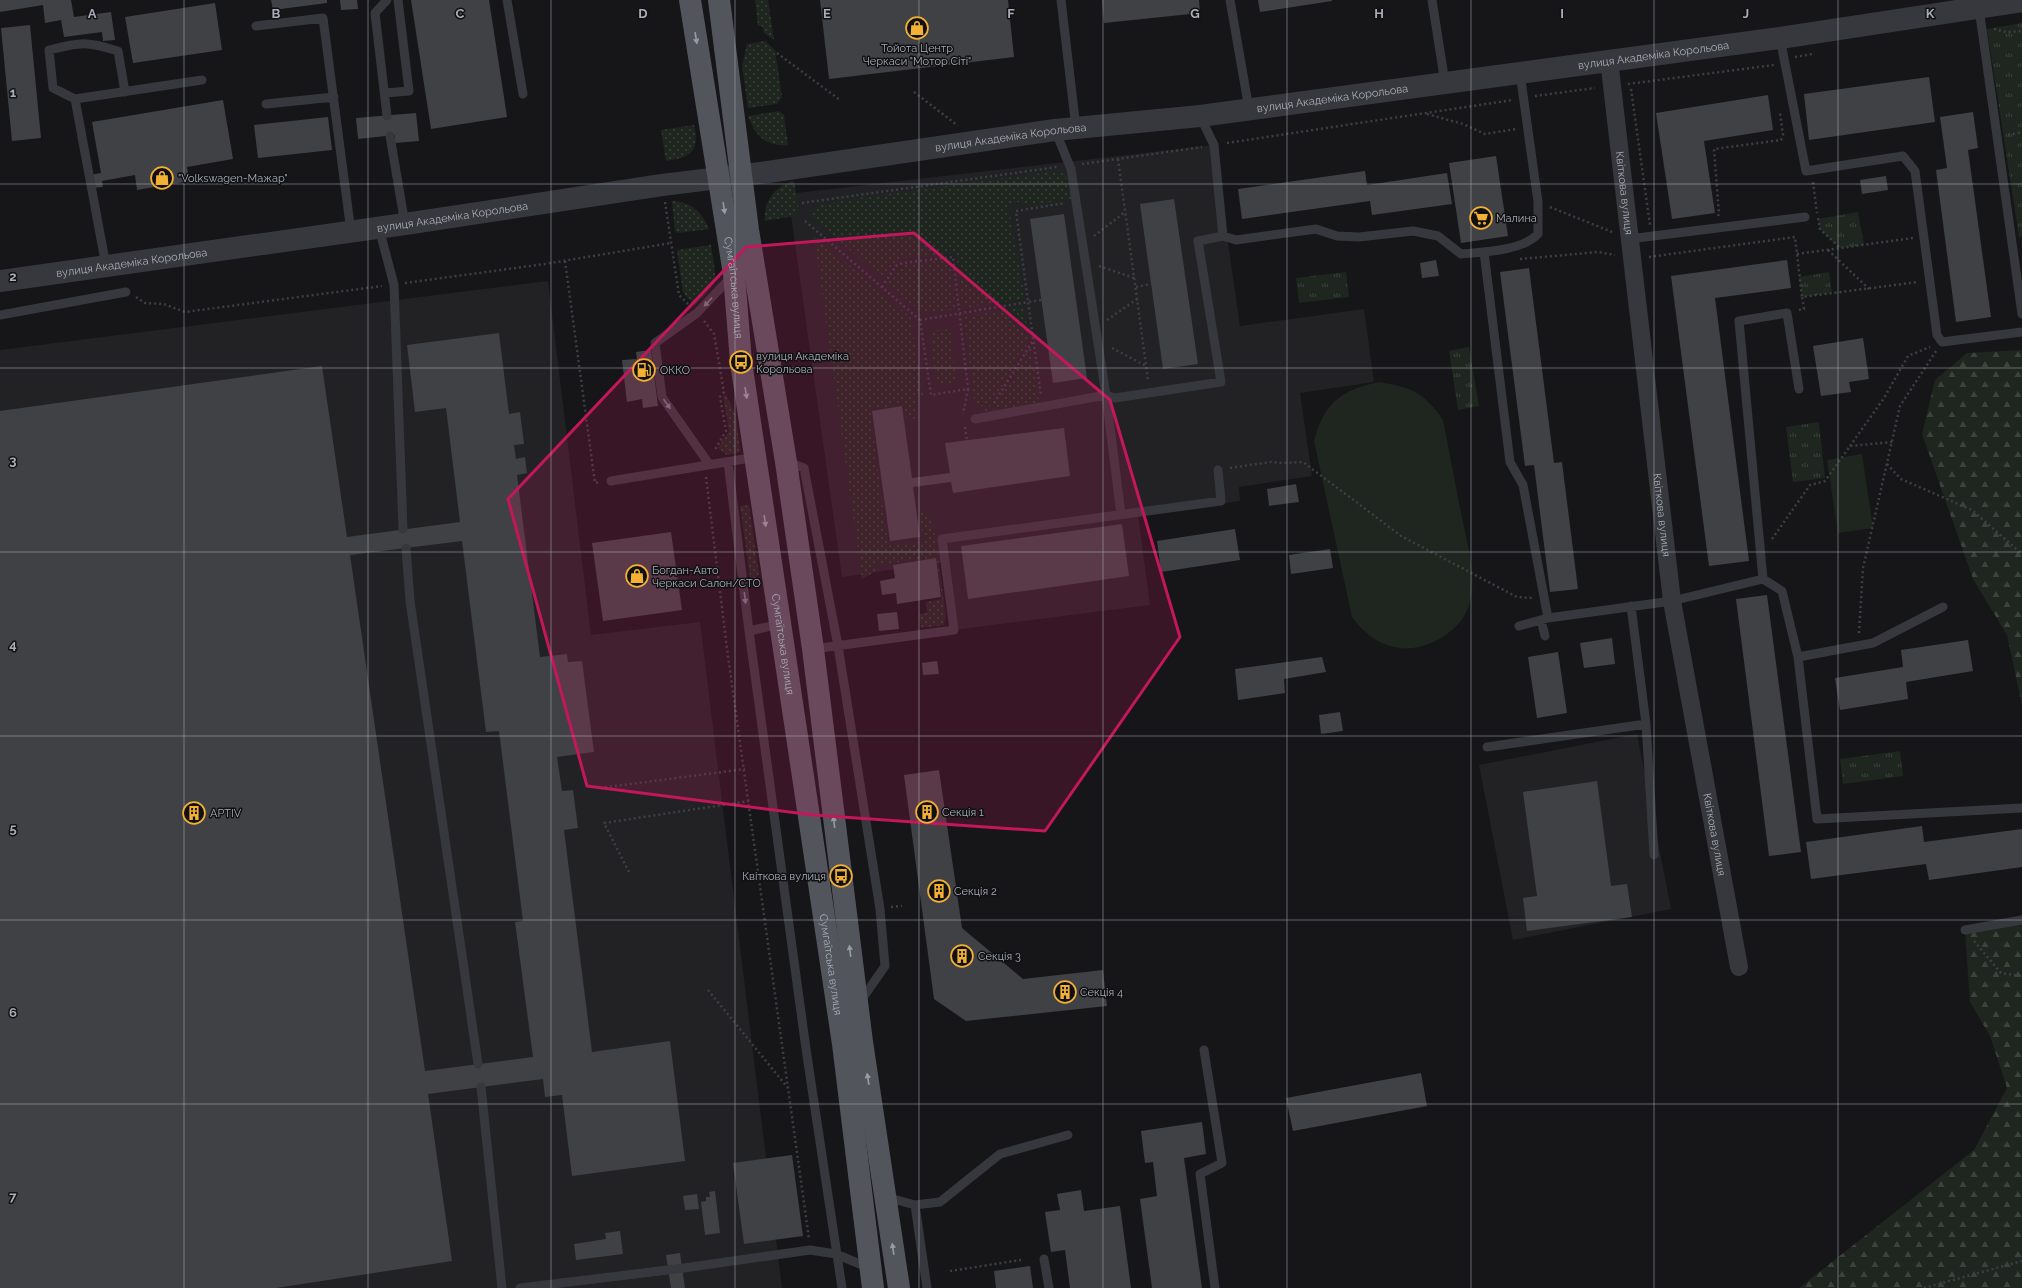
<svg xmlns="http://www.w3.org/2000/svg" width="2022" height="1288" viewBox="0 0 2022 1288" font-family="Raleway,sans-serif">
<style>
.built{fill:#222225}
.grass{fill:url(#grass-dots)}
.forest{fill:url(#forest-firs)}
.park{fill:url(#park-tufts)}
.pitch{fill:#1e261f}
.building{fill:#404145;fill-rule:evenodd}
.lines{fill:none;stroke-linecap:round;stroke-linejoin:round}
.path{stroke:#3d3f44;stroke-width:2.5;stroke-dasharray:2 3;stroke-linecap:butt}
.service{stroke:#37383d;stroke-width:9}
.minor{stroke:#37383d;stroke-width:18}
.tertiary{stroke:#37383d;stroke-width:22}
.primary{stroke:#53555c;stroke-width:22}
.oneway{fill:#979ba6}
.oneway2{fill:#757881}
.marked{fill:#c2185b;fill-opacity:0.2;stroke:#c2185b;stroke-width:3;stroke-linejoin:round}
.grid{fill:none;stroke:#a8adb8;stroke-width:1;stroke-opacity:0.55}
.labels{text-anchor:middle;stroke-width:3;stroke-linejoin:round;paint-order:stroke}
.poi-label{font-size:11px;fill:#a8adb8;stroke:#111113;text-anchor:start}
.street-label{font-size:11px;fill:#a8adb8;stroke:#111113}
.grid-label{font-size:13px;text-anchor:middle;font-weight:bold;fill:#a8adb8;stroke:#111113;stroke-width:3;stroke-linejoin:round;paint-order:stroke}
</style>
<defs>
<pattern id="grass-dots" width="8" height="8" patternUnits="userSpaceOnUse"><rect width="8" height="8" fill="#1e261f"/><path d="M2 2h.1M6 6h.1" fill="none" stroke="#3c433d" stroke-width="1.8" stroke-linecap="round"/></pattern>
<pattern id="forest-firs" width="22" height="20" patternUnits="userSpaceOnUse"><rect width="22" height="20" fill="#1e261f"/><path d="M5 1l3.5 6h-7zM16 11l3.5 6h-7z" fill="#3c433d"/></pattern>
<pattern id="park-tufts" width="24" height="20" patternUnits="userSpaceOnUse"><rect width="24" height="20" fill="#1e261f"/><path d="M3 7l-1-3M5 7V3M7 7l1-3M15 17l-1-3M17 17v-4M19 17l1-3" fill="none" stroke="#3c433d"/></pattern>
</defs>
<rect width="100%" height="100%" fill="#161618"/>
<!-- built -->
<path class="built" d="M1214 145 1240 326 1364 309 1374 382 1300 393 1312 476 1239 487 1240 501 1138 515 1150 605 954 630 945 562 842 577 788 194Z
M548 281 591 635 700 622 782 1288H0V350Z
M1637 734 1671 909 1513 940 1479 765Z"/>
<!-- grass -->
<path class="grass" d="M755 0H768L774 40 764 33 762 26H758Z
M765 41 775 50 782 97 777 104 748 108 742 66 747 44Z
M779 111 784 115 788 145C767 147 755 136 748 116Z
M694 125C700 151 691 158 666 161L661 130Z
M1064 170 1071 199 1025 206 1024 200 1008 205 1025 299 963 308 956 253 903 258 895 263 882 279 812 216 810 211 821 205 852 199Z
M794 181 799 211 794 216 765 221C764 200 774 187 794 181Z
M672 201C691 202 702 211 709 229L678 233 675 231Z
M814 235 911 318 923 395 915 397 918 418 907 420 903 404 870 409 888 546 924 541 919 511C925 510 928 512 932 517L946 615 944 625 921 628 919 614 927 613 926 602 942 599 936 557 877 565 878 570 862 579Z
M711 245C716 280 721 281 694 306L683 292 677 250Z
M950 259 956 309 924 314 887 284 898 267 907 264Z
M1023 307 1030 340 987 411H984L983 406 975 407 964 317Z
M950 329 956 383 936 385 930 331Z
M1031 346 1039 403 992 410Z
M726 395 736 415 740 452 727 455 718 448 729 431 723 396Z
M749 505 759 574 751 584 740 506Z"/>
<!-- forest -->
<path class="forest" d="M2022 350V705L2007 635 1973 579 1922 434 1935 380 1967 353Z
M2022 920V1288H1799L1974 1150 2007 1088 1990 1036 1970 1002 1965 930Z"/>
<!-- park -->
<path class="park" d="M2022 23V237H2019L1987 29Z
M1858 212 1864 245 1840 248 1820 229 1818 219Z
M1346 272 1349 297 1299 303 1296 278Z
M1829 272 1832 293 1802 297 1799 277Z
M1469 347 1479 406 1458 410 1449 351Z
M1819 422 1825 478 1793 482 1786 427Z
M1900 751 1903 776 1843 784 1840 759Z"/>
<!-- pitch -->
<path class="pitch" d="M1379 382C1411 387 1425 393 1443 420 1449 451 1455 482 1461 513 1469 554 1489 609 1444 636 1435 642 1425 646 1413 648 1388 651 1366 637 1352 617L1314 441C1324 403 1341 390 1379 382Z
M1862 454 1873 528 1838 533 1827 460Z"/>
<!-- building -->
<path class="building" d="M0 0H71L74 17 111 12 115 40 103 41 102 32 64 37 61 20 45 23 43 5 0 12Z
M271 0H327V3L273 10Z
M340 0H357L358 9 341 10Z
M411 0H489L507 117 431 129Z
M820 0H1008L1014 57 829 79Z
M1102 0H1199L1200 13 1104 23Z
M1258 0H1332V1L1260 12Z
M215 3 222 50 133 63 125 17Z
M30 25 41 138 12 141 1 28Z
M1929 77 1935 122 1809 140 1804 94Z
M1768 95 1773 130 1704 141 1715 213 1672 219 1656 113Z
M223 100 233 159 187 167 190 181 137 190 135 175 102 181 103 187 92 188 90 175 101 173 92 122Z
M1973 112 1978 148 1968 150 1991 317 1956 322 1936 170 1947 168 1940 117Z
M416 113 419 141 395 143V135L358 139 356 118Z
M328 117 332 150 258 158 254 125Z
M1496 156 1508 236 1461 243 1449 163Z
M1365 171 1367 185 1447 173 1452 204 1372 215 1370 201 1242 219 1238 189Z
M1886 176 1888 190 1862 194 1860 180Z
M1174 199 1198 364 1163 369 1140 204Z
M1064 214 1087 378 1053 383 1030 219Z
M1436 260 1439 276 1422 278 1420 263Z
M1787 260 1791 288 1715 298 1749 561 1709 566 1671 276Z
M1529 268 1554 463 1562 462 1578 589 1550 592 1534 465 1525 466 1500 272Z
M499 333 509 414 520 412 524 444 514 445 516 459 525 457 527 473 517 475 540 657 567 654 568 662 582 661 594 752 557 757 562 791 573 790 578 828 564 830 592 1052 670 1041 685 1161 572 1176 562 1095 545 1097 543 1079 428 1094 452 1261 276 1288H0V411L322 366 347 537 460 522 446 408 415 412 407 345ZM462 541 486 732 499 731 523 921 515 922 533 1057 425 1071 350 555Z
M1863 338 1869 379 1849 382 1851 392 1821 396 1813 346Z
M651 350 658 406 643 408 642 399 627 402 622 360 637 359 636 352Z
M902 406 912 478 950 473 945 443 1064 428 1070 476 953 493 951 482 913 487 920 537 890 541 872 411Z
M1296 484 1299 502 1269 506 1267 489Z
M1122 524 1129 576 968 599 961 546Z
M1235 529 1240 560 1161 572 1157 541Z
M671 532 682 610 603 621 592 543Z
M1330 549 1333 568 1291 574 1289 555Z
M936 558 941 597 897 604 896 593 882 595 880 581 895 578 893 565Z
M1767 595 1801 852 1769 856 1736 599Z
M897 612 899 629 879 631 877 614Z
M1612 638 1615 664 1584 668 1580 643Z
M1968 640 1973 671 1906 682 1908 699 1840 710 1835 678 1903 667 1901 650Z
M1558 652 1567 713 1537 718 1528 657Z
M1322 657 1326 672 1284 679 1285 693 1238 700 1235 669Z
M937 661 939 674 923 675 922 663Z
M1340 712 1343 731 1321 734 1319 715Z
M939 770 962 928 1023 979 1103 970 1107 1006 966 1021 934 999 904 775Z
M1597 781 1611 886 1627 884 1632 917 1527 931 1523 898 1537 896 1523 792Z
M1922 826 1924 842 2022 829V867L1929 880 1926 864 1811 879 1806 842Z
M1421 1073 1427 1106 1293 1131 1286 1098Z
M1202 1122 1206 1154 1184 1158 1202 1288H1152L1140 1199 1157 1196 1153 1162 1145 1163 1141 1131Z
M792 1155 803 1236 744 1244 733 1163Z
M1081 1190 1084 1211 1120 1206 1131 1288H1070L1065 1250 1051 1252 1045 1212 1060 1210 1057 1194Z
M715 1191 720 1233 705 1235 701 1202 706 1201V1197H710L709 1192Z
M697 1194 699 1209 685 1210 683 1196Z
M620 1231 623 1254 576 1260 574 1244 606 1239 605 1233Z
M680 1253 685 1288H671L666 1255Z
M1030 1266 1033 1288H996L994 1271Z"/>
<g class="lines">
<!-- path -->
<path class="path" d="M1994 29 2006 32 2022 31
M777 53 840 100
M1795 57 1812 54
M1628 84 1774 65
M1631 89 1650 225
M914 92 957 125
M1535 96 1595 88
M1427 114 1463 124 1485 134 1516 129
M2008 135 2022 132
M1227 143 1512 100
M1118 159 1148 380
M1082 164 1202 147
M1813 182 1817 213
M665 202 679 295 688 304
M802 203 1057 167
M1550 207 1612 232
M1718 216 1719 214 1714 149 1781 140 1783 135 1780 113
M1818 218 1820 229 1840 248
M805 221 920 320 931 395 968 389 963 414
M1094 236 1125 212
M1828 250 1869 289
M1797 254 1913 238
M1649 257 1795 237 1802 297
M1520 259 1598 252 1615 255
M565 261 595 483 599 482
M1099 266 1134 278
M405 283 545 264 671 243
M882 287 896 266 903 263 953 257 968 389
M1136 287 1151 284
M136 297 145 303 164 304 185 312 382 286
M1041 300 1028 302 1016 211 1065 203
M1799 310 1804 309 1802 297 1918 282
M920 320 1028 302 1041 395
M1107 320 1137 299
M704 321 714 334 724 392 720 397 726 431 714 451
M1112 348 1146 366
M994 403 1034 339
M965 427 967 441
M1850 446 1884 398 1908 356 1930 347
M1887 464 1901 479 1972 510 2022 554
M1230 468 1271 462 1282 463 1303 462 1401 536 1517 597 1532 598
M706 477 727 649 809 1239
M1772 539 1810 485 1825 481 1850 446 1892 442
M1859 633 1863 568 1900 406 1936 351
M600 788 745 769
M629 872 604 823 749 801
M891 907 902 906
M1974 941 2001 973 2022 976
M708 990 788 1088
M950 1271 1021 1260
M1924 1288 2022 1261"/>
<!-- service -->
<path class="service" d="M507 0 523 94
M1061 0 1076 128
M1230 0 1249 109
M1432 0 1445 83
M1979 8 2022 314
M256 26 323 18 351 232
M1780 38 1806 171 1903 156 1915 171 1937 335 1942 342 2022 332
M385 93 409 91 398 0
M75 99 53 88 49 50C81 42 86 41 118 51L125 92
M266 104 334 97
M387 116 375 13 387 0
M1200 116 1214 145 1223 236 1236 240 1316 229 1337 236 1359 237 1413 231 1438 236 1461 254C1484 252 1522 251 1538 234V202L1520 73
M1055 130 1071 169 1106 395 1121 514
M390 136 405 224
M379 228 394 285 403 529
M1629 239 1805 217
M1484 252 1510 462 1523 485 1548 618 1672 601 1763 579 1739 321 1787 313 1799 389
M106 266 75 99 202 80
M0 315 126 292
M975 419 1106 395 1115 398 1221 382 1198 241 1223 236
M728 462 749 631 806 1049 842 1288
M787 462 804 468 838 646 880 909 885 966 860 1002
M709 464 662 397 655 343 697 313 732 276
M611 481 756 457
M406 548 410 601 478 1064
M1763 579 1782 591 1798 657 1873 643 1943 607
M1631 606 1646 724 1654 855
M1541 620 1545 636
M1519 626 1548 618
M749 631 781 624
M813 649 954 630 942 539 1221 501 1218 470
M1798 657 1817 819 2022 808
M1487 747 1646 724
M1965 930 2022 920
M1204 1050 1222 1163 1200 1174 1215 1288
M481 1087 502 1288
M886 1197 915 1205 940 1202 1000 1154 1068 1135
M915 1205 927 1288
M1044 1259 1049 1288
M520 1288 684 1268 810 1250 836 1254 869 1268"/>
<!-- minor -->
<path class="minor" id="s1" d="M1609 60 1672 601 1739 967"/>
<!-- tertiary -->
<path class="tertiary" id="s2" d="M0 281 405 224 662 185 768 172 1055 130 1200 116 1780 38 2022 1"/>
<!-- primary -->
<g class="primary">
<path id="s3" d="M690 0 734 274 741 362 843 1044 873 1288"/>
<path d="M719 0 748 230 786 462 813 649 862 1042 899 1288"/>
</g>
</g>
<!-- one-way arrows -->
<defs><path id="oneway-solid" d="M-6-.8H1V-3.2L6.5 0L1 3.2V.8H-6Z"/></defs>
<g class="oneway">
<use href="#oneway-solid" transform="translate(696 38) rotate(81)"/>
<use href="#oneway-solid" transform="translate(724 208) rotate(81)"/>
<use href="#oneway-solid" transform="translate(746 393) rotate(81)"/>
<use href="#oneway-solid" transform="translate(765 521) rotate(82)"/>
<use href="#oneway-solid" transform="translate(834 822) rotate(-97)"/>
<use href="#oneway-solid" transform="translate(850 951) rotate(-97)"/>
<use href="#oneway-solid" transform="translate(868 1079) rotate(-99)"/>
<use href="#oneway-solid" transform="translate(893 1249) rotate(-98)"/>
</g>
<g class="oneway2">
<use href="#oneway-solid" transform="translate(708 302) rotate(133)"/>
<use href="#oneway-solid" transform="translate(667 404) rotate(55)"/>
<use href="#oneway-solid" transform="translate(745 598) rotate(83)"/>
</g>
<!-- marked area -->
<path class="marked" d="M914 233 1110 400 1180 637 1045 831 813 815 587 786 508 499 746 247Z"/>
<!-- grid -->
<path class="grid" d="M184 0V1288M368 0V1288M551 0V1288M735 0V1288M919 0V1288M1103 0V1288M1287 0V1288M1471 0V1288M1654 0V1288M1838 0V1288M0 184H2022M0 368H2022M0 552H2022M0 736H2022M0 920H2022M0 1104H2022"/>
<!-- icons -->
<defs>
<g id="shop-ring" transform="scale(1.15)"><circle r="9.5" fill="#111113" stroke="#f2b134" stroke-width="1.5"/><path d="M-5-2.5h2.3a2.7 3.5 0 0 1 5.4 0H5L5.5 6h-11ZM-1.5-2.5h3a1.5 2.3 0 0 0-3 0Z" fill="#f2b134"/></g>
<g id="supermarket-ring" transform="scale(1.15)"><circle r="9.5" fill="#111113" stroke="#f2b134" stroke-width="1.5"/><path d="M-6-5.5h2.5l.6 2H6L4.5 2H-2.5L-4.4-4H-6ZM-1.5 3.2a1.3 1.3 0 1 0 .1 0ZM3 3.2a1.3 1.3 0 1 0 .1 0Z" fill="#f2b134"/></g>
<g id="bus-ring" transform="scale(1.15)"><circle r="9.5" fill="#111113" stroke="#f2b134" stroke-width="1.5"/><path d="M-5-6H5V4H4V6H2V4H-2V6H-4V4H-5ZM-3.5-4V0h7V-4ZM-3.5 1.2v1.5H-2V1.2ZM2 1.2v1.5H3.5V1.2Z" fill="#f2b134"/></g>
<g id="fuel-ring" transform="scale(1.15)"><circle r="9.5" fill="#111113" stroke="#f2b134" stroke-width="1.5"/><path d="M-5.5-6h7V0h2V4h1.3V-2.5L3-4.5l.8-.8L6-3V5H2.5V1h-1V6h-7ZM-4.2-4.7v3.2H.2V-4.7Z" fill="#f2b134"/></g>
<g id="building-ring" transform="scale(1.15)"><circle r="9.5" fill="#111113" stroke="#f2b134" stroke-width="1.5"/><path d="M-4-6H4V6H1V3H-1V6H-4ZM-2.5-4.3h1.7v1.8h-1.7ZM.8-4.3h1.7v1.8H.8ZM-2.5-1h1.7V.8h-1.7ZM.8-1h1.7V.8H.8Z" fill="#f2b134"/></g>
</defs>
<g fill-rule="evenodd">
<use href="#shop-ring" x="917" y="28"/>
<use href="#shop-ring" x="162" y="178"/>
<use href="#supermarket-ring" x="1481" y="218"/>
<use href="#bus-ring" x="741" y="362"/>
<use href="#fuel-ring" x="644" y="370"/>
<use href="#shop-ring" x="637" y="576"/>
<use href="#building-ring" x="927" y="812"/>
<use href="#building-ring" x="194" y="813"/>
<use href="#bus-ring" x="841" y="876"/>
<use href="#building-ring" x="939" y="891"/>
<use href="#building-ring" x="962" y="956"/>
<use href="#building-ring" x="1065" y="992"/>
</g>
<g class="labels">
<!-- poi labels -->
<g class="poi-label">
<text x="917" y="52" text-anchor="middle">Тойота Центр<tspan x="917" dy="13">Черкаси "Мотор Сіті"</tspan></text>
<text x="178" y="182">"Volkswagen-Мажар"</text>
<text x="1496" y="222">Малина</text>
<text x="756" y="360">вулиця Академіка<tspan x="756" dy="13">Корольова</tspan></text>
<text x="660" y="374">ОККО</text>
<text x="652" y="574">Богдан-Авто<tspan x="652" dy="13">Черкаси Салон/СТО</tspan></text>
<text x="942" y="816">Секція 1</text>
<text x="210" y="817">APTIV</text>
<text x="826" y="880" text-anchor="end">Квіткова вулиця</text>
<text x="954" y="895">Секція 2</text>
<text x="978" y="960">Секція 3</text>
<text x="1080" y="996">Секція 4</text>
</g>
<!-- street labels -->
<g class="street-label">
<text dy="4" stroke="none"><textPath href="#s2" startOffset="1669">вулиця Академіка Корольова</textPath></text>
<text dy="4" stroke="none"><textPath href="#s2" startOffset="1345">вулиця Академіка Корольова</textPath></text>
<text dy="4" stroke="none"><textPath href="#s2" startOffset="1021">вулиця Академіка Корольова</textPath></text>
<text dy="4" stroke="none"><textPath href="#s1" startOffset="134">Квіткова вулиця</textPath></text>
<text dy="4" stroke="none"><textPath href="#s2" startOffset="457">вулиця Академіка Корольова</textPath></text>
<text dy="4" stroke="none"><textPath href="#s2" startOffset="133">вулиця Академіка Корольова</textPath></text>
<text dy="4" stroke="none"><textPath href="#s3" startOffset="291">Сумгаїтська вулиця</textPath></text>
<text dy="4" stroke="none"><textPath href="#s1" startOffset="458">Квіткова вулиця</textPath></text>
<text dy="4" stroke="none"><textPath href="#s3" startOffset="651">Сумгаїтська вулиця</textPath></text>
<text dy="4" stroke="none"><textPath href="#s1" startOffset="782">Квіткова вулиця</textPath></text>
<text dy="4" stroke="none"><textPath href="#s3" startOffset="975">Сумгаїтська вулиця</textPath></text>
</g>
</g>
<g class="grid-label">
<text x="92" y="18">A</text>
<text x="276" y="18">B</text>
<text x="460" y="18">C</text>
<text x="643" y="18">D</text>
<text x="827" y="18">E</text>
<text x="1011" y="18">F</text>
<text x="1195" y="18">G</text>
<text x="1379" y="18">H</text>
<text x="1562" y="18">I</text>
<text x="1746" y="18">J</text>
<text x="1930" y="18">K</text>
<text x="13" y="97">1</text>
<text x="13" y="281">2</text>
<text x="13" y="465">3</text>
<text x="13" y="649">4</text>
<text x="13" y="833">5</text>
<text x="13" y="1017">6</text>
<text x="13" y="1201">7</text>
</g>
</svg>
